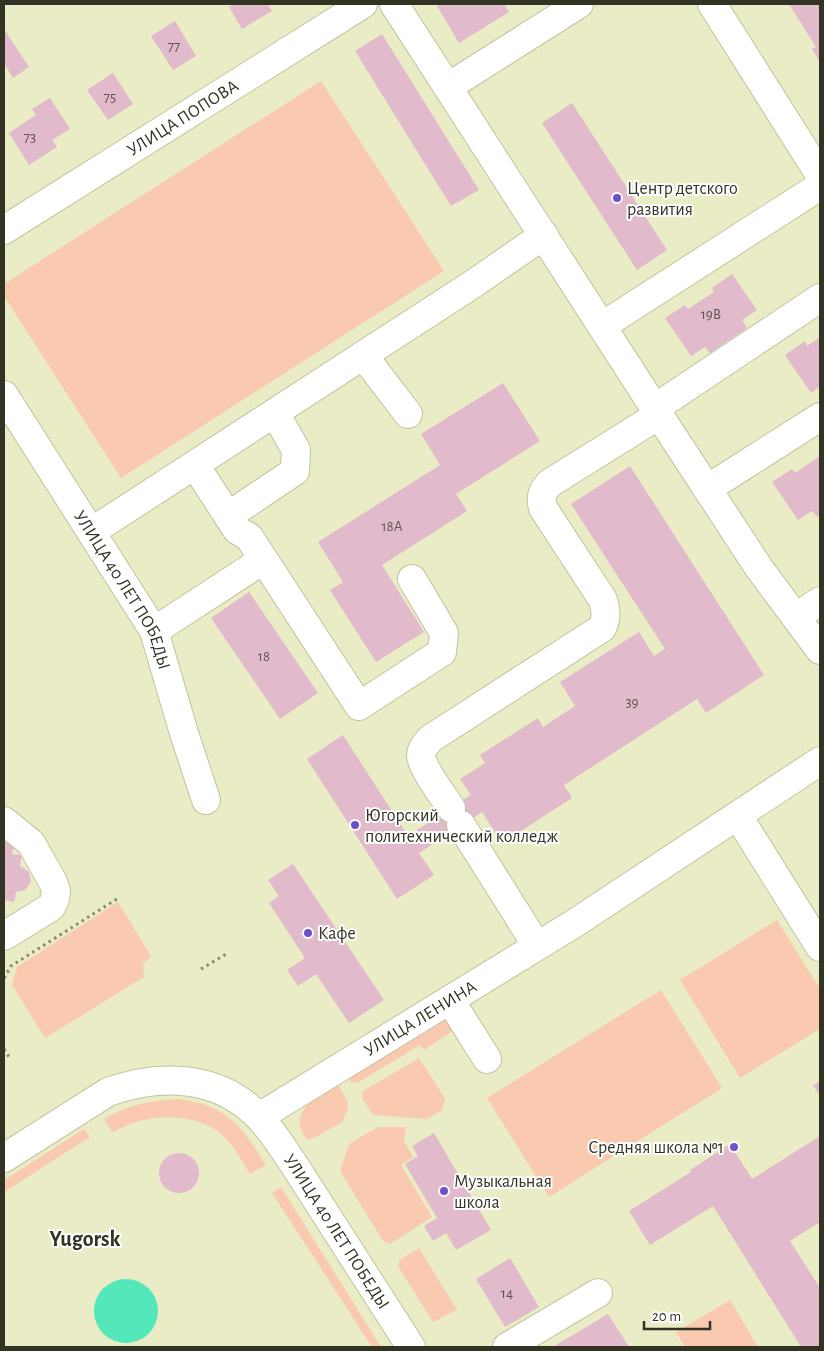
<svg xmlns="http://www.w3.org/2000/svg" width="824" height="1351" viewBox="0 0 824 1351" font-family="'Alegreya Sans',sans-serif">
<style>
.green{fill:#f9c9b0}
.water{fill:#53e7b9}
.building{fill:#e1bacc}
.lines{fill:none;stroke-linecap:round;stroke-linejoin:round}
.minor-casing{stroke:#c2c39e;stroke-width:30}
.path{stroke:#87886e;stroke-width:3;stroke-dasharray:2.5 4;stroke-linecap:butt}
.minor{stroke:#fff;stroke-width:28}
.poi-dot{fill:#6c51ca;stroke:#fff;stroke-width:2}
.labels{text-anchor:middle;stroke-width:4;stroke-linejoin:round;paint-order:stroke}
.number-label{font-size:15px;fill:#5e554e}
.street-label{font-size:18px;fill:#333324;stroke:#fff}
.poi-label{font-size:18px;fill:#333324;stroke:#fff;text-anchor:start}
.district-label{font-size:22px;font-weight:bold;fill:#333324;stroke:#fff}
</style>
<rect width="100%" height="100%" fill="#eaecc5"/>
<!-- green -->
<path class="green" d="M321 81 444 271 121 478 4 296V284Z
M118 902 151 956 143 964 144 977 45 1038 12 985 17 967Z
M777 920 820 989V1029L740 1078 680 980Z
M661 990 722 1088 549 1197 487 1098Z
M443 1019 451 1023 453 1029 450 1033 424 1050 420 1045 357 1083 351 1082 348 1077Z
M419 1058 444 1097 445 1102 441 1111 427 1119 373 1115 362 1098 363 1091Z
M337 1083 348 1102V1108L342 1122 314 1138 307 1140C305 1137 302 1133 301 1130 294 1107 321 1093 337 1083Z
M179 1099C191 1101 203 1103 213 1108 238 1119 252 1143 266 1165L250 1174C241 1160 233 1144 220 1133 195 1114 158 1114 130 1124 124 1126 118 1130 112 1132L104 1119C131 1104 149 1101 179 1099Z
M378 1127H406L404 1141 413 1157 401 1165 432 1217 390 1244 383 1241 340 1171 349 1144Z
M84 1129 90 1137 4 1192V1180Z
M281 1187 381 1347H372L272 1193Z
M419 1248 457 1310 433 1322 398 1266 400 1260Z
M730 1300 758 1347H685L676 1332Z"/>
<!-- water -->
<path class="water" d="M94 1311a32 32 0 1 1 64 0a32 32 0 1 1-64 0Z"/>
<!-- building -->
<path class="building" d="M235 4H268L272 11 242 29 229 7Z
M440 4H504L509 12 459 43 437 6Z
M789 4H820V62L812 49 816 47Z
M175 21 196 56 173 70 151 36Z
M4 29 29 67 13 78 4 63Z
M382 34 479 190 451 206 355 51Z
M113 73 133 104 108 120 87 90Z
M50 98 70 129 52 140 57 147 29 165 9 133 36 115 32 109Z
M572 103 667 250 637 270 542 123Z
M732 274 757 310 742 320 747 328 710 353 705 347 691 356 665 318 685 305 688 309 714 292 712 288Z
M820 337V386L811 393 785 355 805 341 807 346Z
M503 383 540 441 456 494 467 511 382 565 424 632 376 662 330 590 343 582 318 542 440 465 421 434Z
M820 456V515L817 517 812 511 798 520 772 482 792 469 795 473Z
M630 466 764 675 706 713 697 699 564 785 572 798 502 843 482 812 419 853 434 875 397 899 307 759 343 735 408 836 471 795 460 779 485 763 480 755 538 718 543 727 575 706 560 682 639 632 654 656 665 649 571 504Z
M249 592 318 693 280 719 211 618Z
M4 837 15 839 12 854 22 855 20 866 29 872 31 882 25 890 16 892 14 902 4 900Z
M293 864 384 1000 349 1023 316 974 298 986 287 970 305 958 269 903 279 896 268 880Z
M820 1081V1096L813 1085Z
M434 1133 491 1230 456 1250 446 1233 433 1241 424 1226 437 1218 405 1164 418 1156 412 1146Z
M820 1136V1222L790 1241 820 1288V1347H801L713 1206 650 1245 629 1211 691 1172 690 1170 730 1144 752 1179Z
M159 1173a20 20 0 1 1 40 0a20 20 0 1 1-40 0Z
M510 1258 539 1307 505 1327 476 1279Z
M608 1314 629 1347H553Z"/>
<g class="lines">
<!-- minor casing -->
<g class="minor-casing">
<g id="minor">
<path d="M394 4 659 415 759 568 820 650"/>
<path d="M712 4 820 175"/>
<path d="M448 87 579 4"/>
<path id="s1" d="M4 230 363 4"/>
<path d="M602 326 820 186"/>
<path d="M363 355 408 414"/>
<path id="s2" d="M4 395 154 631 184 733 206 800"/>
<path d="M655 408 820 298"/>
<path d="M195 465 237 530 249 537 359 706 442 652 444 633 412 579"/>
<path d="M707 489 820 417"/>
<path d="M228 516 295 471 296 450 275 413"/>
<path d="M91 532 473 284 544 235"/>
<path d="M796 617 820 601"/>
<path d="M154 631 263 560"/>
<path d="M451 808C444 797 422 768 421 756 421 749 426 744 430 739L602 628C607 618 606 611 603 600L543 508C540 497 542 491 550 483L659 415"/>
<path d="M738 816 820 947"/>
<path d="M4 821 31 843 53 882 56 891 55 899 51 907 4 936"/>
<path d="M461 825 537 946"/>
<path d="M450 1000 487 1059"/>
<path id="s3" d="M259 1117 575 923 820 761"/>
<path id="s4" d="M4 1158 108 1092C160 1073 218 1075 258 1116 272 1130 282 1147 293 1163L411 1347"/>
<path d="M507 1347 598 1293"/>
</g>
</g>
<!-- path -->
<path class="path" d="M201 969 228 953
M4 978 11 966 120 897
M4 1049 9 1057"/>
<!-- minor -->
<use href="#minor" class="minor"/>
</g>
<!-- markers -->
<g class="poi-dot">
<circle cx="617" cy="198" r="5"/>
<circle cx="355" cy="825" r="5"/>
<circle cx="308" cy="933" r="5"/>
<circle cx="734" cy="1147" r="5"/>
<circle cx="444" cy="1191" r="5"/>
</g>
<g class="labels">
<!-- number labels -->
<g class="number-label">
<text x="174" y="51">77</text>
<text x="110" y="102">75</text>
<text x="30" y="142">73</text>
<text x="711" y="319">19В</text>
<text x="392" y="531">18А</text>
<text x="264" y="661">18</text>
<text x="632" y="707">39</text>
<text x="507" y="1298">14</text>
</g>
<!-- street labels -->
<g class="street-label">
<text dy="6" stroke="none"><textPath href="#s1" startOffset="211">УЛИЦА ПОПОВА</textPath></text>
<text dy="6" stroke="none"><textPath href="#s2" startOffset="229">УЛИЦА 40 ЛЕТ ПОБЕДЫ</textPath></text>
<text dy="6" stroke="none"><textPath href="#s3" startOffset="189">УЛИЦА ЛЕНИНА</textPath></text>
<text dy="6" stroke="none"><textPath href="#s4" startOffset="424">УЛИЦА 40 ЛЕТ ПОБЕДЫ</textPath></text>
</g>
<!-- poi labels -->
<g class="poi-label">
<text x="627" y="194">Центр детского<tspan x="627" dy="21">развития</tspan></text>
<text x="365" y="821">Югорский<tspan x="365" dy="21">политехнический колледж</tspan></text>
<text x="318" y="939">Кафе</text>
<text x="724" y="1153" text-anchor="end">Средняя школа №1</text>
<text x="454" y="1187">Музыкальная<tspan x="454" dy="21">школа</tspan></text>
</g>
<!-- district labels -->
<g class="district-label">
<text x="85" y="1246">Yugorsk</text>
</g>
</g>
<!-- border -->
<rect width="824" height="1351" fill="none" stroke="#333324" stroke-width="10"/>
<!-- scale -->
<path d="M644 1321v8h66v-8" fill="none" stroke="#333324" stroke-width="2.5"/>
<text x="652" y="1321" font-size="15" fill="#333324" stroke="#ffffff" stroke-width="4" paint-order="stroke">20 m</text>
</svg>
